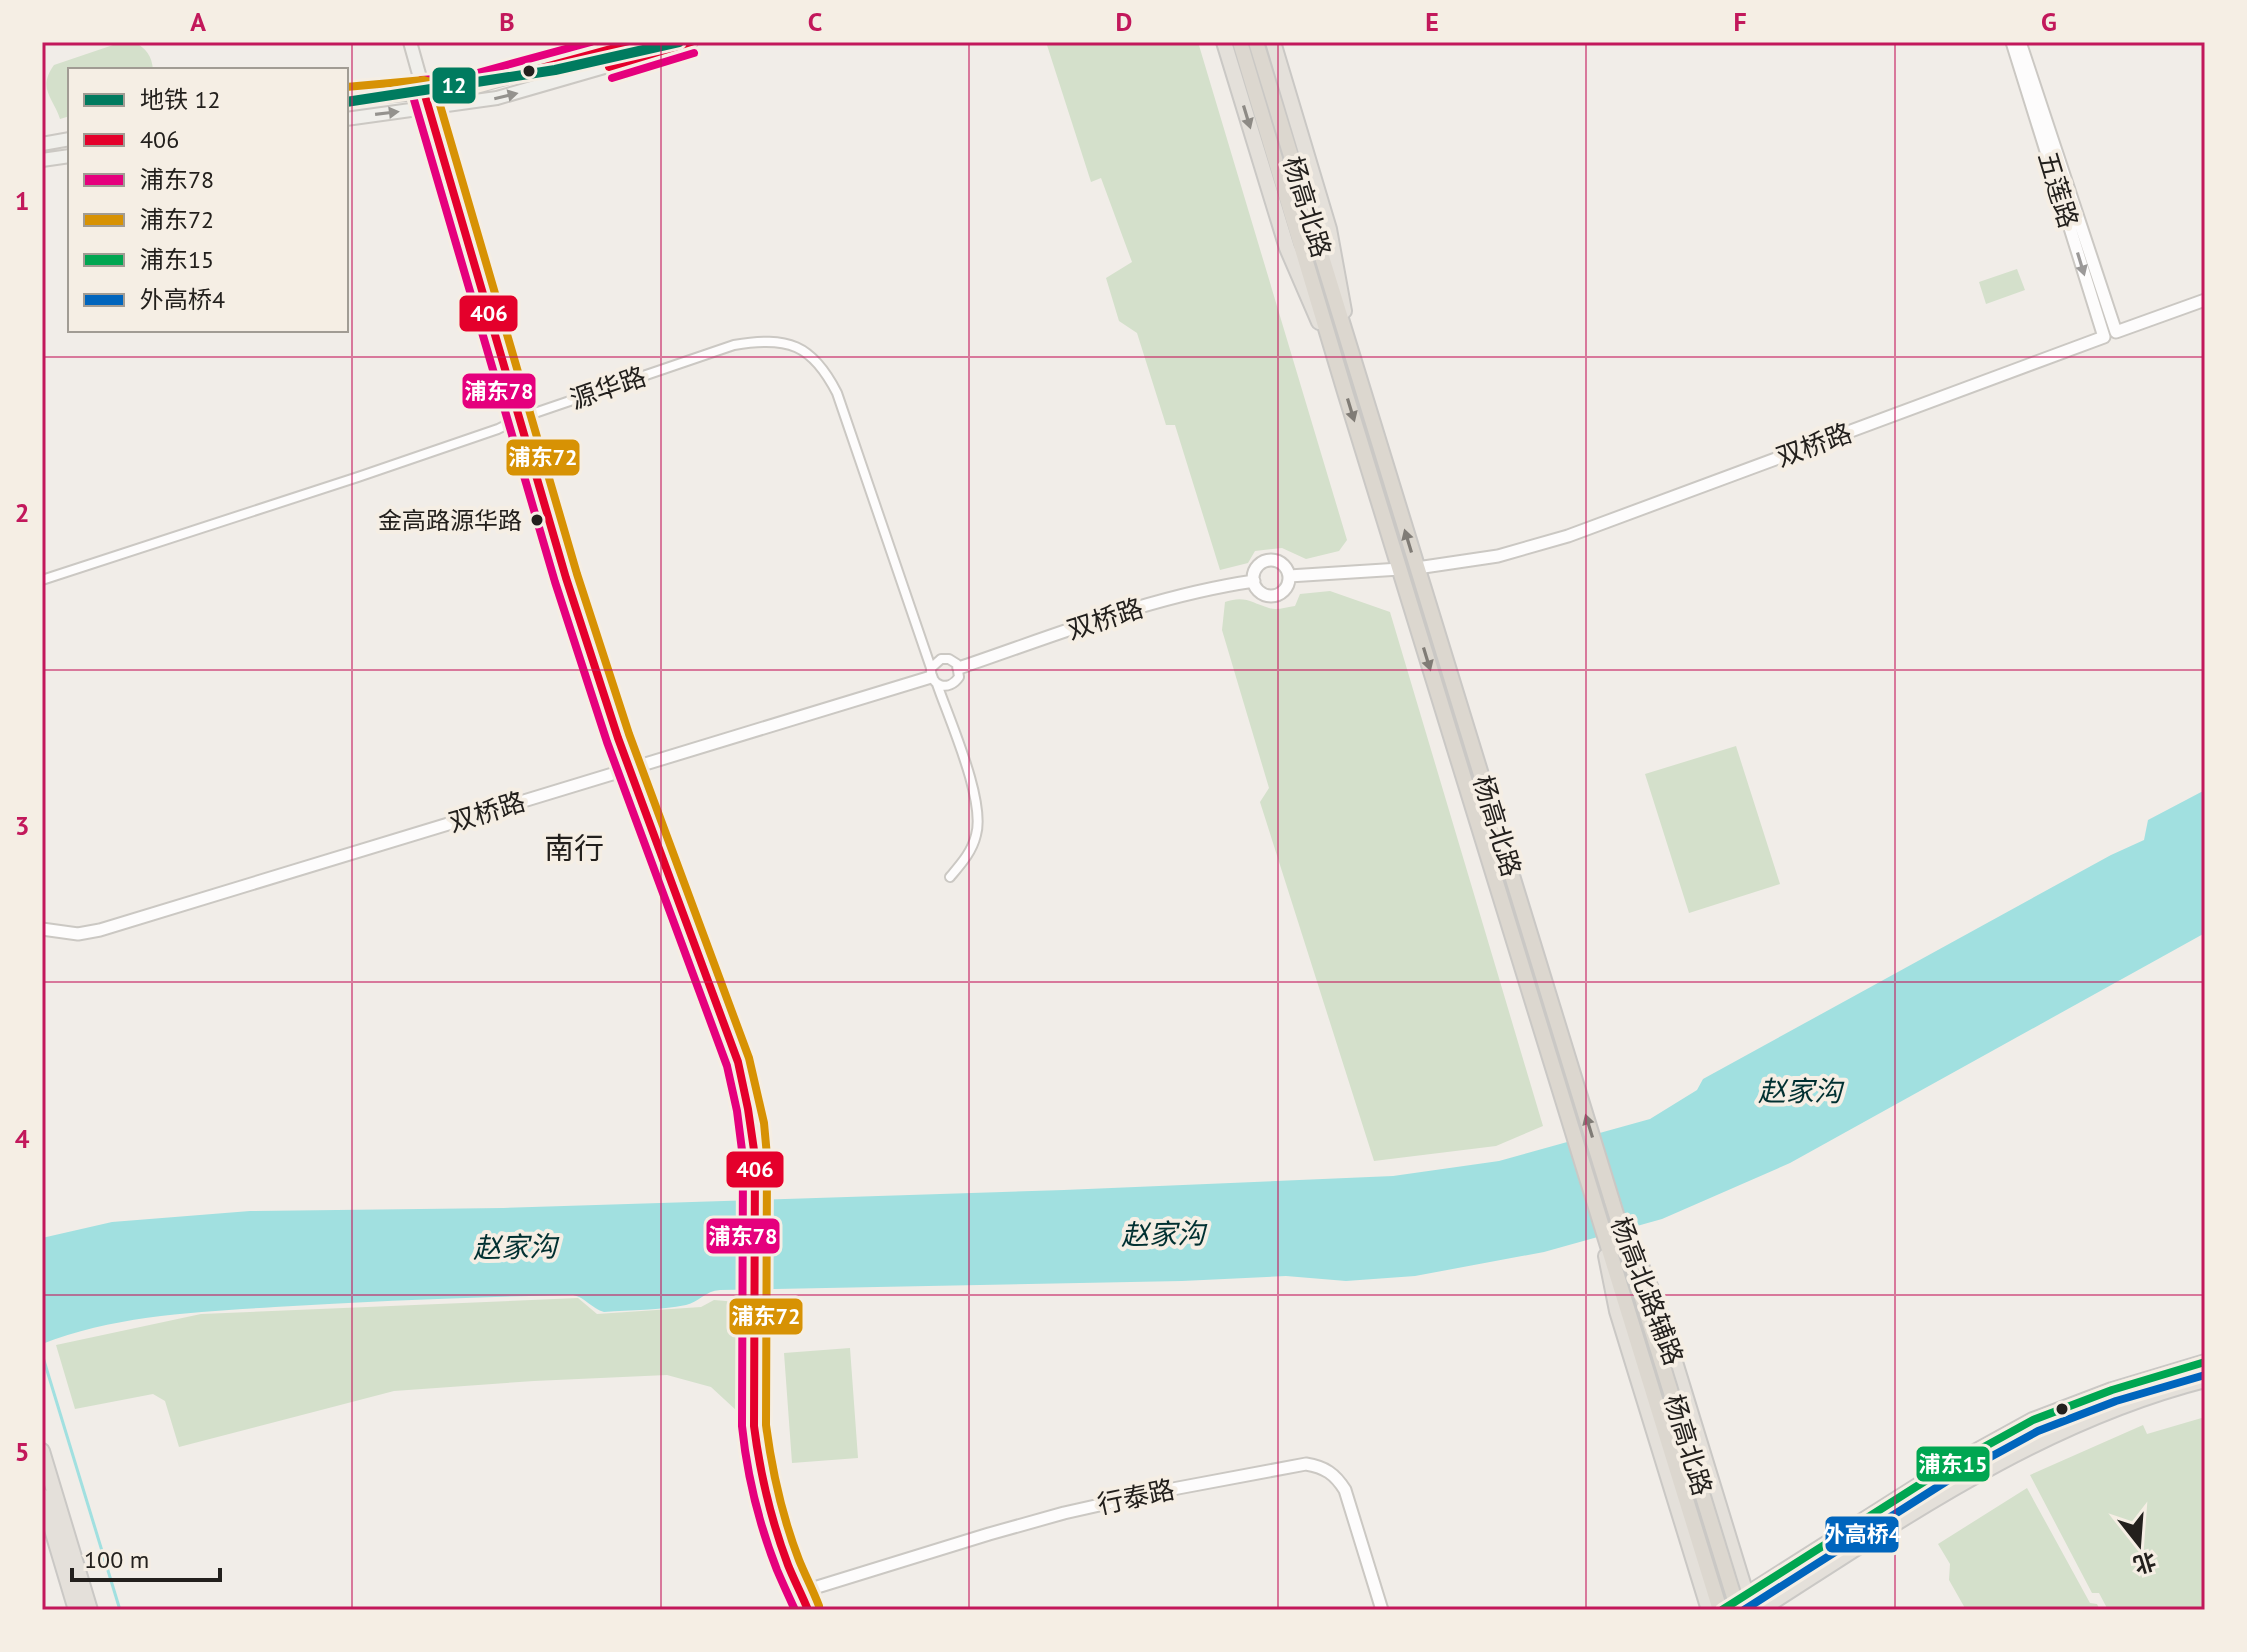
<svg xmlns="http://www.w3.org/2000/svg" width="2247" height="1652" viewBox="0 0 2247 1652" font-family="'PT Sans','Noto Sans SC',sans-serif">
<style>
.green{fill:#d4e0cb}
.water{fill:#a1e0e0}
.lines{fill:none;stroke-linecap:round;stroke-linejoin:round}
.stream{stroke:#a1e0e0;stroke-width:3}
.minor-casing{stroke:#cbc8c3;stroke-width:12}
.tertiary-casing{stroke:#cbc8c3;stroke-width:15}
.secondary-casing{stroke:#cbc8c3;stroke-width:16}
.primary-casing{stroke:#cac8c5;stroke-width:18}
.trunk-casing{stroke:#cac8c5;stroke-width:18}
.minor{stroke:#fdfcfc;stroke-width:8}
.tertiary{stroke:#fdfcfc;stroke-width:11}
.secondary{stroke:#f0efeb;stroke-width:12}
.primary{stroke:#e4e0da;stroke-width:14}
.trunk{stroke:#dcd7cf;stroke-width:14}
.trunk-bridge-casing{stroke:#cac8c5;stroke-width:18;stroke-linecap:butt}
.trunk-bridge{stroke:#dcd7cf;stroke-width:14}
.bus-1-casing{stroke:#f5eee4;stroke-width:14}
.bus-2-casing{stroke:#f5eee4;stroke-width:14}
.bus-3-casing{stroke:#f5eee4;stroke-width:14}
.bus-4-casing{stroke:#f5eee4;stroke-width:14}
.bus-5-casing{stroke:#f5eee4;stroke-width:14}
.bus-1{stroke:#e4002b;stroke-width:8}
.bus-2{stroke:#e5007d;stroke-width:8}
.bus-3{stroke:#d79204;stroke-width:8}
.bus-4{stroke:#00a651;stroke-width:8}
.bus-5{stroke:#0065bd;stroke-width:8}
.metro-1-casing{stroke:#f5eee4;stroke-width:16}
.metro-1{stroke:#007b5f;stroke-width:10}
.oneway{fill:#94928e}
.oneway2{fill:#8d8a85}
.oneway3{fill:#9b9998}
.oneway4{fill:#807c76}
.grid{fill:none;stroke:#c2185b;stroke-width:2;stroke-opacity:0.55}
.bus-dot{fill:#23201d;stroke:#f5eee4;stroke-width:3}
.labels{text-anchor:middle;stroke-width:8;stroke-linejoin:round;paint-order:stroke}
.bus-label{font-size:24px;fill:#23201d;stroke:#f5eee4;text-anchor:end}
.street-label{font-size:26px;fill:#23201d;stroke:#f5eee4}
.water-label{font-size:28px;font-style:italic;fill:#013031;stroke:#f5eee4}
.quarter-label{font-size:30px;fill:#23201d;stroke:#f5eee4}
.line-badge{stroke:#f5eee4;stroke-width:3}
.badge-label{font-size:22px;text-anchor:middle;font-weight:bold;fill:#fff}
.neatline{fill:none;stroke:#c2185b;stroke-width:3}
.grid-label{font-size:26px;text-anchor:middle;font-weight:bold;fill:#c2185b}
</style>
<rect width="100%" height="100%" fill="#f1ede8"/>
<!-- green -->
<path class="green" d="M134 42C146 48 152 56 153 70H70V116L60 119C53 97 37 89 54 65L119 43Z
M1046 42H1198L1347 540 1339 551 1306 559 1282 548 1255 551 1248 563 1220 570 1175 425H1166L1137 333 1119 321 1106 278 1132 262 1101 178 1091 182Z
M2017 269 2025 290 1986 304 1979 282Z
M1330 591 1390 612 1543 1126 1496 1146 1374 1161 1260 802 1269 788 1222 630 1225 602C1245 595 1252 603 1269 608 1276 611 1287 607 1295 606L1300 594Z
M1736 746 1780 884 1689 913 1645 774Z
M578 1298 597 1314 701 1307 714 1300 737 1302V1411L711 1387 667 1375 534 1381 394 1391 179 1447 165 1401 153 1394 75 1409 56 1345 201 1314Z
M850 1348 858 1458 792 1463 784 1353Z
M2205 1417V1610H2108L2099 1593H2092L2030 1475 2143 1425 2147 1434Z
M2027 1488 2090 1603 2097 1604 2100 1610H1966L1949 1580 1950 1564 1938 1544Z"/>
<!-- water -->
<path class="water" d="M2205 790V933L1790 1163 1662 1219 1544 1252 1415 1276 1346 1281 1286 1276 1182 1281 720 1290C705 1291 699 1302 686 1305 660 1310 631 1310 604 1312 592 1309 585 1297 573 1295 473 1297 374 1301 275 1307 197 1312 116 1315 42 1344V1238L112 1222 250 1211 503 1208 1064 1190 1393 1176 1499 1161 1650 1119 1697 1090 1703 1079 2111 855 2144 840 2148 820Z"/>
<g class="lines">
<!-- stream -->
<path class="stream" d="M42 1354 120 1610"/>
<!-- minor casing -->
<g class="minor-casing">
<path id="minor" d="M42 580 358 477 498 429 520 418 734 345C788 336 812 344 837 393L931 668C930 687 949 692 959 677L957 664 949 659H941L931 668
M937 684C949 719 986 801 976 835 972 852 961 864 950 877"/>
</g>
<!-- tertiary casing -->
<g class="tertiary-casing">
<path id="tertiary" d="M2020 42 2116 332 2205 300
M1253 578a18 18 0 1 1 36 0a18 18 0 1 1-36 0Z
M1417 568 1498 556 1568 536 2104 337 2012 42
M1289 576 1400 569
M959 668C1056 635 1152 596 1254 581
M42 929 78 934 100 930 931 677
M801 1592 989 1534 1064 1513 1162 1491 1306 1464C1325 1467 1335 1474 1345 1490L1382 1610"/>
</g>
<!-- secondary casing -->
<g class="secondary-casing">
<path id="secondary" d="M410 42 424 92
M346 99 465 89 636 42
M429 108 566 578 618 738 738 1062C746 1094 752 1124 755 1157L754 1426C759 1473 771 1520 788 1565 794 1580 802 1594 808 1610
M346 119 497 98 691 42
M42 144 70 139
M42 160 70 156"/>
</g>
<!-- primary casing -->
<g class="primary-casing">
<path id="primary" d="M1224 42 1287 248 1319 322
M1273 42 1329 229 1344 311
M1629 1238 1656 1300 1751 1610
M1606 1256 1617 1311 1709 1610
M42 1451 90 1610
M42 1496 76 1610
M1722 1610 1944 1469 2033 1420 2112 1390 2205 1362
M1760 1610C1901 1520 2040 1422 2205 1380"/>
</g>
<!-- trunk casing -->
<g class="trunk-casing">
<path id="trunk" d="M1240 42 1345 392 1720 1610
M1256 42 1612 1201"/>
</g>
<!-- minor -->
<use href="#minor" class="minor"/>
<!-- tertiary -->
<use href="#tertiary" class="tertiary"/>
<!-- secondary -->
<use href="#secondary" class="secondary"/>
<!-- primary -->
<use href="#primary" class="primary"/>
<!-- trunk -->
<use href="#trunk" class="trunk"/>
<!-- trunk-bridge casing -->
<g class="trunk-bridge-casing">
<path id="trunk-bridge" d="M1612 1201 1738 1610"/>
</g>
<!-- trunk-bridge -->
<use href="#trunk-bridge" class="trunk-bridge"/>
<!-- bus-1 casing -->
<g class="bus-1-casing">
<path id="bus-1" d="M636 42 465 89 424 92 566 578 618 738 738 1062 748 1109 755 1157 754 1426C760 1473 771 1520 788 1565 794 1580 802 1595 808 1610
M609 67 691 42"/>
</g>
<!-- bus-2 casing -->
<g class="bus-2-casing">
<path id="bus-2" d="M591 42 463 77 421 80 414 85 412 93 555 582 607 742 727 1066 737 1111 743 1158 742 1426C747 1475 759 1524 777 1570 783 1584 789 1597 795 1610
M612 78 694 53"/>
</g>
<!-- bus-3 casing -->
<g class="bus-3-casing">
<path id="bus-3" d="M346 87 424 80 431 82 435 88 577 574 629 734 749 1058 764 1123 767 1156 766 1425C772 1471 782 1516 799 1560 805 1575 813 1590 819 1606"/>
</g>
<!-- bus-4 casing -->
<g class="bus-4-casing">
<path id="bus-4" d="M1722 1610 1944 1469 2033 1420 2112 1390 2205 1362"/>
</g>
<!-- bus-5 casing -->
<g class="bus-5-casing">
<path id="bus-5" d="M1744 1610 1950 1479 2038 1431 2116 1401 2205 1375"/>
</g>
<!-- bus-1 -->
<use href="#bus-1" class="bus-1"/>
<!-- bus-2 -->
<use href="#bus-2" class="bus-2"/>
<!-- bus-3 -->
<use href="#bus-3" class="bus-3"/>
<!-- bus-4 -->
<use href="#bus-4" class="bus-4"/>
<!-- bus-5 -->
<use href="#bus-5" class="bus-5"/>
<!-- metro-1 casing -->
<g class="metro-1-casing">
<path id="metro-1" d="M346 102 555 70 679 42"/>
</g>
<!-- metro-1 -->
<use href="#metro-1" class="metro-1"/>
</g>
<!-- one-way arrows -->
<defs><path id="oneway-solid" d="M-6-.8H1V-3.2L6.5 0L1 3.2V.8H-6Z" transform="scale(2)"/></defs>
<g class="oneway">
<use href="#oneway-solid" transform="translate(506 96) rotate(-13)"/>
<use href="#oneway-solid" transform="translate(387 113) rotate(-7)"/>
</g>
<use class="oneway2" href="#oneway-solid" transform="translate(1247 117) rotate(73)"/>
<use class="oneway3" href="#oneway-solid" transform="translate(2081 264) rotate(73)"/>
<g class="oneway4">
<use href="#oneway-solid" transform="translate(1351 410) rotate(73)"/>
<use href="#oneway-solid" transform="translate(1408 541) rotate(-107)"/>
<use href="#oneway-solid" transform="translate(1427 659) rotate(73)"/>
<use href="#oneway-solid" transform="translate(1589 1126) rotate(-107)"/>
</g>
<!-- grid -->
<path class="grid" d="M352 42V1610M661 42V1610M969 42V1610M1278 42V1610M1586 42V1610M1895 42V1610M42 357H2205M42 670H2205M42 982H2205M42 1295H2205"/>
<!-- markers -->
<g class="bus-dot">
<circle cx="529" cy="71" r="7"/>
<circle cx="537" cy="520" r="7"/>
<circle cx="2062" cy="1409" r="7"/>
</g>
<g class="labels">
<!-- bus labels -->
<g class="bus-label">
<text x="522" y="529">金高路源华路</text>
</g>
<!-- street labels -->
<g class="street-label">
<text transform="translate(2058 190) rotate(73)" y="9">五莲路</text>
<text transform="translate(1307 207) rotate(73)" y="9">杨高北路</text>
<text transform="translate(608 388) rotate(-19)" y="9">源华路</text>
<text transform="translate(1814 445) rotate(-20)" y="9">双桥路</text>
<text transform="translate(1105 619) rotate(-18)" y="9">双桥路</text>
<text transform="translate(487 812) rotate(-17)" y="9">双桥路</text>
<text transform="translate(1497 826) rotate(73)" y="9">杨高北路</text>
<text transform="translate(1647 1291) rotate(69)" y="9">杨高北路辅路</text>
<text transform="translate(1688 1445) rotate(73)" y="9">杨高北路</text>
<text transform="translate(1136 1497) rotate(-12)" y="9">行泰路</text>
</g>
<!-- water labels -->
<g class="water-label">
<text x="1800" y="1101">赵家沟</text>
<text transform="translate(1163 1234) rotate(-1)" y="10">赵家沟</text>
<text transform="translate(515 1247) rotate(-1)" y="10">赵家沟</text>
</g>
<!-- quarter labels -->
<g class="quarter-label">
<text x="574" y="859">南行</text>
</g>
</g>
<g class="line-badge">
<rect x="431" y="66" width="46" height="39" rx="8" fill="#007b5f"/>
<rect x="458" y="294" width="61" height="39" rx="8" fill="#e4002b"/>
<rect x="461" y="372" width="76" height="38" rx="8" fill="#e5007d"/>
<rect x="505" y="438" width="76" height="39" rx="8" fill="#d79204"/>
<rect x="725" y="1150" width="60" height="39" rx="8" fill="#e4002b"/>
<rect x="705" y="1217" width="76" height="38" rx="8" fill="#e5007d"/>
<rect x="728" y="1297" width="76" height="39" rx="8" fill="#d79204"/>
<rect x="1915" y="1445" width="76" height="38" rx="8" fill="#00a651"/>
<rect x="1824" y="1515" width="76" height="39" rx="8" fill="#0065bd"/>
</g>
<g class="badge-label">
<text x="454" y="93">12</text>
<text x="489" y="321">406</text>
<text x="499" y="399">浦东78</text>
<text x="543" y="465">浦东72</text>
<text x="755" y="1177">406</text>
<text x="743" y="1244">浦东78</text>
<text x="766" y="1324">浦东72</text>
<text x="1953" y="1472">浦东15</text>
<text x="1862" y="1542">外高桥4</text>
</g>
<!-- border -->
<rect width="2247" height="1652" fill="none" stroke="#f5eee4" stroke-width="88"/>
<!-- legend -->
<rect x="68" y="68" width="280" height="264" fill="#f5eee4" stroke="#a19c94" stroke-width="2"/>
<rect x="84" y="94" width="40" height="12" fill="#007b5f" stroke="#a19c94" stroke-width="2"/>
<text x="140" y="108" font-size="24" fill="#23201d">地铁 12</text>
<rect x="84" y="134" width="40" height="12" fill="#e4002b" stroke="#a19c94" stroke-width="2"/>
<text x="140" y="148" font-size="24" fill="#23201d">406</text>
<rect x="84" y="174" width="40" height="12" fill="#e5007d" stroke="#a19c94" stroke-width="2"/>
<text x="140" y="188" font-size="24" fill="#23201d">浦东78</text>
<rect x="84" y="214" width="40" height="12" fill="#d79204" stroke="#a19c94" stroke-width="2"/>
<text x="140" y="228" font-size="24" fill="#23201d">浦东72</text>
<rect x="84" y="254" width="40" height="12" fill="#00a651" stroke="#a19c94" stroke-width="2"/>
<text x="140" y="268" font-size="24" fill="#23201d">浦东15</text>
<rect x="84" y="294" width="40" height="12" fill="#0065bd" stroke="#a19c94" stroke-width="2"/>
<text x="140" y="308" font-size="24" fill="#23201d">外高桥4</text>
<!-- north arrow -->
<g transform="translate(2139 1544) rotate(163)" stroke="#f5eee4" stroke-width="6" paint-order="stroke">
<path d="M0-6L14 30L0 20L-14 30Z" fill="#23201d"/>
<text y="-12" font-size="22" font-weight="bold" text-anchor="middle" fill="#23201d">北</text>
</g>
<!-- scale -->
<path d="M72 1568v12h148v-12" fill="none" stroke="#23201d" stroke-width="4"/>
<text x="84" y="1568" font-size="24" fill="#23201d" stroke="#f5eee4" stroke-width="6" paint-order="stroke">100 m</text>
<rect x="44" y="44" width="2159" height="1564" class="neatline"/>
<g class="grid-label">
<text x="198" y="31">A</text>
<text x="507" y="31">B</text>
<text x="815" y="31">C</text>
<text x="1124" y="31">D</text>
<text x="1432" y="31">E</text>
<text x="1740" y="31">F</text>
<text x="2049" y="31">G</text>
<text x="22" y="210">1</text>
<text x="22" y="522">2</text>
<text x="22" y="835">3</text>
<text x="22" y="1148">4</text>
<text x="22" y="1461">5</text>
</g>
</svg>
